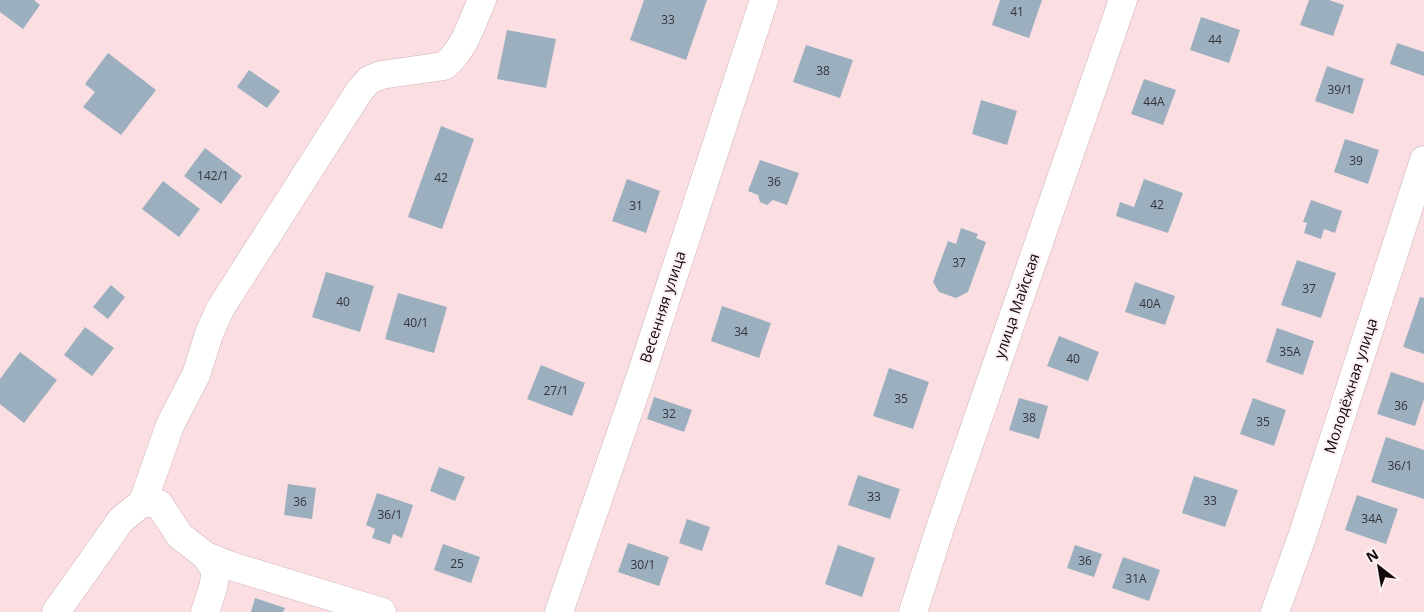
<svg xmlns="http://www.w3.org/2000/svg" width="1424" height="612" viewBox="0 0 1424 612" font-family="'Open Sans',sans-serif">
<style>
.building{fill:#9bafbf}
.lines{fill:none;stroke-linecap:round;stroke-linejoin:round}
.minor-casing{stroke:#ceb2b5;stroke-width:29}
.minor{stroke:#fff;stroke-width:28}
.labels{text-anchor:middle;stroke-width:4;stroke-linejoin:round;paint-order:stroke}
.number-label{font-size:12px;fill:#353338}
.street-label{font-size:15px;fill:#130a0b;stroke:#fcf0f2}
</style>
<rect width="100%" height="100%" fill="#fbdee2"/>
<!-- building -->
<path class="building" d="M0 0H34L40 5 23 29 0 12Z
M644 0H707L686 60 630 40Z
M1000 0H1042L1029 38 992 25Z
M1309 0H1329L1344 5 1333 36 1300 25Z
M1201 17 1240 30 1229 63 1190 50Z
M507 30 556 39 546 88 497 79Z
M1397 43 1424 52V76L1390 64Z
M806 45 853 60 840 98 793 82Z
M108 53 156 90 121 135 83 107 95 92 85 84Z
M1327 66 1364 79 1353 114 1315 101Z
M249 70 280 91 267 108 237 87Z
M1144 79 1176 90 1163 125 1131 114Z
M981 100 1017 111 1007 145 972 134Z
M441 126 474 139 442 229 408 217Z
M1345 139 1379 150 1368 184 1334 172Z
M205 148 242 176 221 204 184 176Z
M760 160 799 173 787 205 773 200 767 205 760 202 758 195 748 191Z
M627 179 660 191 646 233 612 221Z
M1144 179 1183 193 1168 233 1116 216 1120 202 1134 207Z
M163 181 200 209 179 237 142 209Z
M1311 200 1342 211 1335 233 1324 229 1321 239 1304 233 1307 223 1303 222Z
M961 228 978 234 976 238 986 242 968 292 956 298 939 292 933 282 948 241 956 244Z
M1297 260 1336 273 1321 318 1281 305Z
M326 272 374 286 360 332 312 317Z
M1135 282 1175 296 1165 325 1125 312Z
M111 285 125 297 108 319 93 307Z
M398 293 447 307 434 353 385 339Z
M1420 297 1424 298V354L1403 347Z
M722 306 771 323 759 358 711 341Z
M85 327 114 348 92 376 64 355Z
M1277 328 1314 341 1303 375 1266 362Z
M1059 336 1099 352 1088 381 1047 366Z
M20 352 57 380 24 423 0 404V379Z
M541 365 585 383 572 416 527 399Z
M889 368 929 382 913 429 873 416Z
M1391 372 1424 383V399L1415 426 1377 414Z
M654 397 692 410 684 432 647 419Z
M1019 398 1048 406 1039 439 1009 430Z
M1253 398 1286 410 1274 446 1240 434Z
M1386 437 1424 450V499L1371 482Z
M439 467 465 477 455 501 430 491Z
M858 475 900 489 890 519 848 505Z
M1194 476 1238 490 1225 527 1182 513Z
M288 484 316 488 312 519 284 515Z
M377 493 413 505 402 538 393 534 390 544 372 538 375 529 366 525Z
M1357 495 1398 509 1386 544 1345 530Z
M687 519 710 527 702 551 679 543Z
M628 543 669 557 659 586 618 572Z
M443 544 480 557 471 583 434 570Z
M838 545 875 558 862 597 825 584Z
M1075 545 1102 554 1094 577 1067 568Z
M1123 557 1160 570 1149 601 1112 588Z
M255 598 285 608 283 612H251Z"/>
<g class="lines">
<!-- minor casing -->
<g class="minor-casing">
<path id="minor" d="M143 502 159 504 180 536 206 556 231 566 382 612
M56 612 121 520 143 502 170 425 196 375 209 334 220 309 360 90 369 80 381 75 444 66C464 51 472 22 482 0
M205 612 213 588 216 571 206 556
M559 612 640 378 764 0
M913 612 941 525 1123 0
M1275 612 1303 534 1424 160"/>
</g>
<!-- minor -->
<use href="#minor" class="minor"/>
</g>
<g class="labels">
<!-- number labels -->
<g class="number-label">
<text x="1017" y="16">41</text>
<text x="668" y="24">33</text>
<text x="1215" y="44">44</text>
<text x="823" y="75">38</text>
<text x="1340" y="94">39/1</text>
<text x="1154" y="106">44А</text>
<text x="1356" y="165">39</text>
<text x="213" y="180">142/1</text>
<text x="441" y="182">42</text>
<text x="774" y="186">36</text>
<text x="1157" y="209">42</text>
<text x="636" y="210">31</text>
<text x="959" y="267">37</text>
<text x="1309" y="293">37</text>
<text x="343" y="306">40</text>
<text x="1150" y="308">40А</text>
<text x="416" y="327">40/1</text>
<text x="741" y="336">34</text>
<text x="1290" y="356">35А</text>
<text x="1073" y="363">40</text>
<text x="556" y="395">27/1</text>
<text x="901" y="403">35</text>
<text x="1401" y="410">36</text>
<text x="669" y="418">32</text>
<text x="1029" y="422">38</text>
<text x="1263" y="426">35</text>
<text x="1400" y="470">36/1</text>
<text x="874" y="501">33</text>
<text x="1210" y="505">33</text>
<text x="300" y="506">36</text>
<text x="390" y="519">36/1</text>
<text x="1372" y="523">34А</text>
<text x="1085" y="565">36</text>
<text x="457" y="568">25</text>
<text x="643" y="569">30/1</text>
<text x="1136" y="583">31А</text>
</g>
<!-- street labels -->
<g class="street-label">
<text transform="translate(1017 306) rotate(-71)" y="5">улица Майская</text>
<text transform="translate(663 307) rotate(-72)" y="5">Весенняя улица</text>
<text transform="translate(1351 386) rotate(-72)" y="5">Молодёжная улица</text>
</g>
</g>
<!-- north arrow -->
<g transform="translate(1379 567) rotate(329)" stroke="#fcf0f2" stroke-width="4" paint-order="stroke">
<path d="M0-4L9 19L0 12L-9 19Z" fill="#130a0b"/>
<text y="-8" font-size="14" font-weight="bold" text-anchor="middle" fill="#130a0b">N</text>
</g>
</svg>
